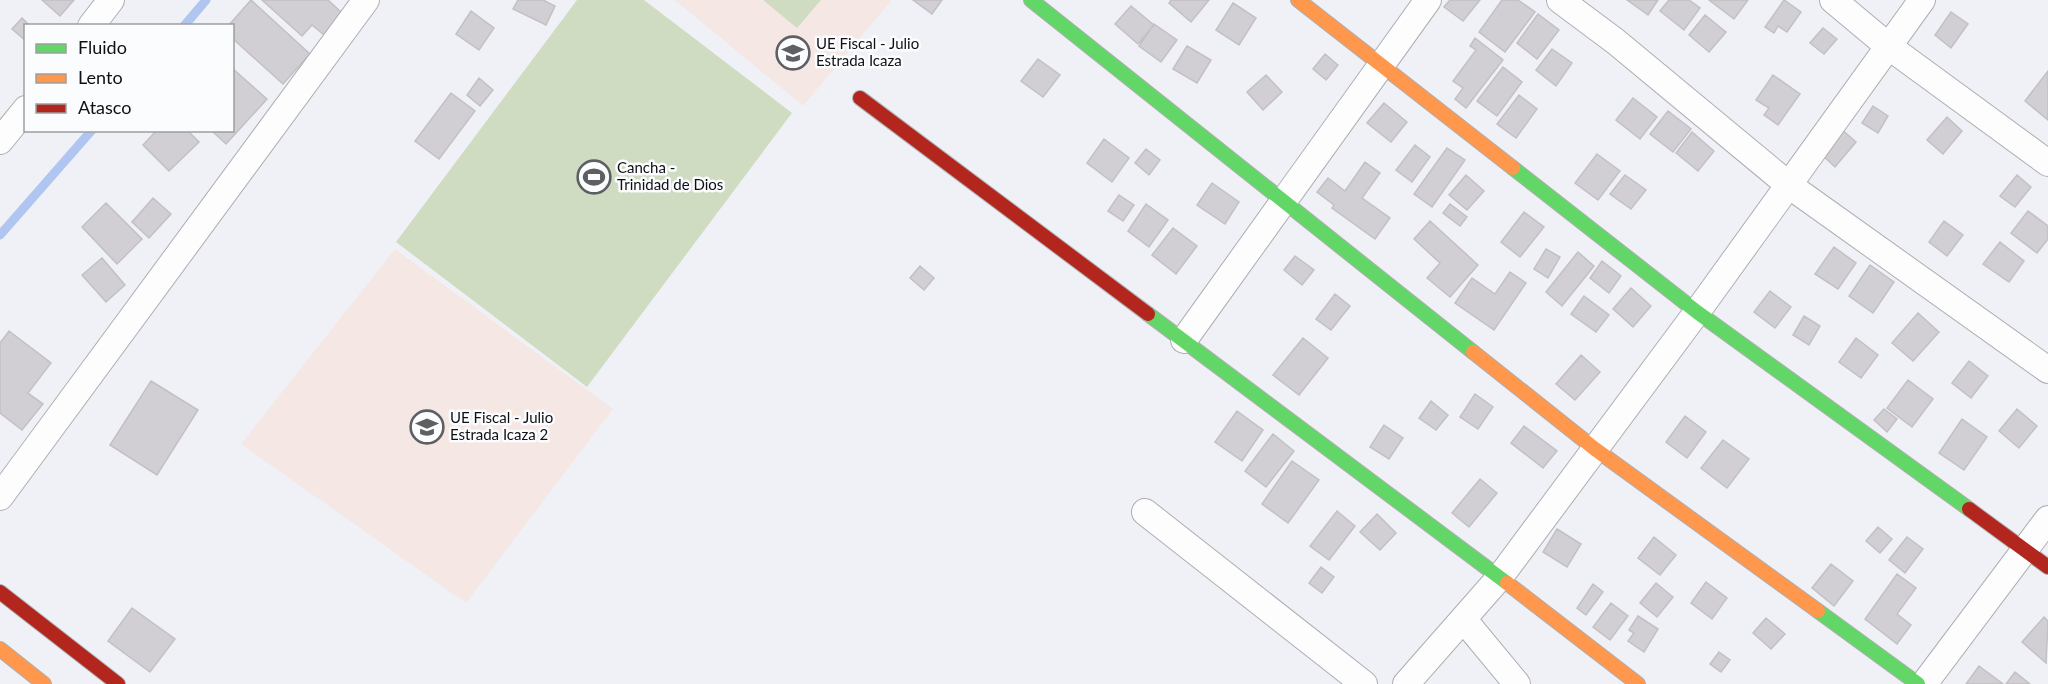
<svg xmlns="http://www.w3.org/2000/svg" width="2048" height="684" viewBox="0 0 2048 684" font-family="Lato,sans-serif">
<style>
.education{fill:#f4e7e4}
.garden{fill:#cfdcc2}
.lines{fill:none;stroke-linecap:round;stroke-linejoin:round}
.stream{stroke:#b0c6f1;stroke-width:9}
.building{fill:#d1cfd3;stroke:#c2c0c4;stroke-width:1.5}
.street-casing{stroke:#adaeb2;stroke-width:28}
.fast-casing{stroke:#adaeb2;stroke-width:16}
.slow-casing{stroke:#adaeb2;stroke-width:16}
.jam-casing{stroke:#adaeb2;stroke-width:16}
.street{stroke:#fdfdfe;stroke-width:26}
.fast{stroke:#63d668;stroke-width:14}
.slow{stroke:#ff974d;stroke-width:14}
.jam{stroke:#b3261e;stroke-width:14}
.labels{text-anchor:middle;stroke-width:5;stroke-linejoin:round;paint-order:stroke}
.poi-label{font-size:15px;fill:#101014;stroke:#fbfcfe;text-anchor:start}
</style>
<rect width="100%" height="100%" fill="#f0f1f7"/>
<!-- education -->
<path class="education" d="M675 0H892L803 106Z
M395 249 613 409 466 603 241 444Z"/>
<!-- garden -->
<path class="garden" d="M577 0H644L792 113 587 387 396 242Z
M763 0H821L797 28Z"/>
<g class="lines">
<!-- stream -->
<path class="stream" d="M184 26 206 0
M0 235 92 130"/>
</g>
<!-- building -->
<path class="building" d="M42 0H74L60 16Z
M251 0 310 54 283 84 232 38V26H228Z
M262 0H328L342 13 324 35 312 25 302 36Z
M518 0H543L555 6 546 25 513 9Z
M913 0H942L932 14Z
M1171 0H1209L1191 22 1169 3Z
M1450 0H1480L1463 21 1444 7Z
M1502 0H1518L1535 12 1505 52 1479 32Z
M1627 0H1658L1648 15Z
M1669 0H1689L1700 8 1684 30 1660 11Z
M1709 0H1748L1734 19Z
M1784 0 1801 12 1787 32 1778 26 1774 33 1765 27Z
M1233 3 1256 18 1239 45 1216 30Z
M1131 6 1154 25 1138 44 1115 24Z
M471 11 494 28 479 50 456 34Z
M1951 12 1968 24 1951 48 1935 35Z
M1538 14 1559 30 1537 59 1517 43Z
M1705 15 1726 32 1709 52 1689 35Z
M22 18 30 26H26V41L12 29Z
M1154 24 1177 40 1161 62 1139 46Z
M1823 28 1837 39 1824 54 1810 43Z
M1475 38 1503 60 1466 108 1455 99 1463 88 1453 81 1476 50 1470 46Z
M1187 46 1211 60 1197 83 1173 69Z
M1552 49 1572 63 1556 86 1536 70Z
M1325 54 1338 65 1326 80 1313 69Z
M1038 59 1060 75 1043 97 1021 81Z
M1503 67 1522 82 1497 116 1477 101Z
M232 68 267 99 226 144 211 130H232Z
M2048 71V120L2025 101Z
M1266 75 1282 92 1263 110 1247 92Z
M1773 75 1800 94 1778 125 1764 115 1769 108 1756 100Z
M479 78 493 90 480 106 467 95Z
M451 93 475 111 439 159 415 141Z
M1519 95 1537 109 1516 138 1497 124Z
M1633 98 1657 117 1640 139 1616 120Z
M1384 103 1407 122 1391 142 1367 123Z
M1873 106 1888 116 1878 133 1862 123Z
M1668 111 1691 129 1673 152 1650 134Z
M1947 117 1962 131 1943 154 1927 140Z
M1840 128 1856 142 1835 167 1820 153Z
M157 130H187L199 142 169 171 143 145Z
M1692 132 1714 151 1698 171 1676 153Z
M1104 139 1129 158 1112 182 1087 163Z
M1415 145 1430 157 1412 182 1396 170Z
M1447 148 1465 160 1432 207 1414 194Z
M1146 149 1160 160 1149 175 1135 163Z
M1597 154 1620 171 1598 200 1575 183Z
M1365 162 1380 173 1362 198 1390 218 1375 239 1332 208 1334 205 1317 192 1328 178 1345 191Z
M1466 175 1484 191 1467 210 1449 195Z
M1625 175 1646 190 1631 209 1610 194Z
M2017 175 2031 187 2015 207 2000 196Z
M1212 183 1239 202 1225 224 1197 205Z
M1119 195 1134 205 1123 221 1108 211Z
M153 198 171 214 149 238 132 222Z
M106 203 142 239 117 264 82 227Z
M1146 204 1168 220 1149 247 1128 231Z
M1450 204 1467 217 1460 226 1443 213Z
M2028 211 2048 226V239L2037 253 2011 233Z
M1524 212 1544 227 1520 257 1501 242Z
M1430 221 1478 265 1450 297 1427 278 1440 263 1414 239Z
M1944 221 1963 235 1947 256 1929 242Z
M1173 228 1197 246 1176 274 1152 255Z
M2000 242 2024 261 2009 282 1983 264Z
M1834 247 1856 263 1838 289 1815 274Z
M1546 249 1560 257 1548 278 1534 269Z
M1578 252 1594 266 1562 306 1546 292Z
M1295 256 1314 270 1302 285 1284 270Z
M102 258 125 285 106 302 82 275Z
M1602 261 1621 276 1609 293 1590 278Z
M1870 265 1894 282 1873 313 1849 296Z
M920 266 934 278 924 290 910 278Z
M1510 272 1526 283 1494 330 1455 303 1472 278 1495 294Z
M1631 288 1651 306 1633 327 1613 309Z
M1770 291 1791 307 1775 328 1754 312Z
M1335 294 1350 306 1331 330 1316 319Z
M1584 296 1609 315 1596 332 1571 314Z
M1918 313 1939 332 1913 361 1892 343Z
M1804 316 1820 326 1809 345 1793 335Z
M9 331 51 363 28 393 43 404 22 430 0 413V343Z
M1303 338 1328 358 1299 395 1273 375Z
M1856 338 1878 355 1861 378 1839 362Z
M1581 355 1600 372 1575 400 1556 384Z
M1969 361 1988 376 1971 398 1952 383Z
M1908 380 1933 399 1912 427 1887 408Z
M151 381 198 410 157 475 110 445Z
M1475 394 1493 407 1478 429 1460 417Z
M1431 401 1448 415 1436 430 1419 418Z
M1884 409 1897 419 1887 432 1874 420Z
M2017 409 2037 426 2019 448 1999 431Z
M1237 411 1263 430 1242 461 1215 442Z
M1685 416 1706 432 1687 458 1666 442Z
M1962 419 1987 437 1964 470 1939 453Z
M1384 425 1403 438 1389 459 1370 447Z
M1524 426 1557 451 1543 468 1511 443Z
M1273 434 1294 451 1266 487 1245 471Z
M1723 440 1749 459 1727 488 1701 468Z
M1292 461 1319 480 1288 523 1262 504Z
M1480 479 1497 493 1469 527 1452 513Z
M1337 511 1355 526 1329 560 1310 546Z
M1377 514 1396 533 1380 550 1360 532Z
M1878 527 1892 539 1880 553 1866 541Z
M1557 529 1581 544 1567 567 1543 552Z
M1654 537 1676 555 1660 575 1638 558Z
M1907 537 1923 549 1905 573 1889 560Z
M1831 564 1853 581 1834 606 1812 588Z
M1321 567 1334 577 1322 593 1309 583Z
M1897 574 1916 588 1897 614 1911 625 1897 644 1865 619Z
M1706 582 1727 598 1712 619 1691 603Z
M1656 583 1673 597 1657 617 1640 603Z
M1593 584 1603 592 1586 615 1577 608Z
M1611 603 1628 616 1610 640 1593 627Z
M132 608 175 639 150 672 108 641Z
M1638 616 1658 629 1644 652 1628 641 1634 633 1629 630Z
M2044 617 2048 621 2046 663 2022 642Z
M1766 618 1785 634 1771 649 1753 633Z
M1719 652 1730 660 1721 672 1710 664Z
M1979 666 2003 684H1966Z
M2015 672 2030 684H2006Z"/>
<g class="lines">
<!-- street casing -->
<g class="street-casing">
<path id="street" d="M1560 0 1615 41 1790 186 2048 370
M1833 0 1888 46 2048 163
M91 26 111 0
M0 141 26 109
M1184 340 1428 0
M0 497 366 0
M1145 512 1364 684
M1464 620 1517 684
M1406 684 1500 577 1697 312 1922 0
M1924 684 2048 519"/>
</g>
<!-- fast casing -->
<g class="fast-casing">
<path id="fast" d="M1031 0 1473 352
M1513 168 1697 312 1969 509
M1148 314 1507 583
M1818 611 1918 684"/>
</g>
<!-- slow casing -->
<g class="slow-casing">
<path id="slow" d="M1298 0 1513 168
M1473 352 1595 449 1818 611
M1507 583 1638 684
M0 649 44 684"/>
</g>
<!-- jam casing -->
<g class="jam-casing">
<path id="jam" d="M860 98 1148 314
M1969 509 2048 567
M0 592 118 684"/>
</g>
<!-- street -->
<use href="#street" class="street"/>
<!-- fast -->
<use href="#fast" class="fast"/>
<!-- slow -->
<use href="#slow" class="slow"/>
<!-- jam -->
<use href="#jam" class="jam"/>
</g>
<!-- icons -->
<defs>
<g id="school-ring" transform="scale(1.725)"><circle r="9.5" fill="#fbfcfe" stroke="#5e5f63" stroke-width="1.5"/><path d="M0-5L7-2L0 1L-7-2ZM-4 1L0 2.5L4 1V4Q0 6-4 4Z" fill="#5e5f63"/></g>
<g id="stadium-ring" transform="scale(1.725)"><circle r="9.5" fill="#fbfcfe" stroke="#5e5f63" stroke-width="1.5"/><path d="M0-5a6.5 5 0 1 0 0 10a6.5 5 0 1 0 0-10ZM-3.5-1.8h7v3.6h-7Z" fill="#5e5f63"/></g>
</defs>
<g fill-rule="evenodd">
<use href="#school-ring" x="793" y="53"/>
<use href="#stadium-ring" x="594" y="177"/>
<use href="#school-ring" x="427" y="427"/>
</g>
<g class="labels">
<!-- poi labels -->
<g class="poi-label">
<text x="816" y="49">UE Fiscal - Julio<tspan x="816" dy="17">Estrada Icaza</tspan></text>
<text x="617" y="173">Cancha -<tspan x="617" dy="17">Trinidad de Dios</tspan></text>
<text x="450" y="423">UE Fiscal - Julio<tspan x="450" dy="17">Estrada Icaza 2</tspan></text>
</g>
</g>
<!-- legend -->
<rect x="24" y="24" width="210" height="108" fill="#fbfcfe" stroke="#9d9ea0" stroke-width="1.5"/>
<rect x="36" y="44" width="30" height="9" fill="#63d668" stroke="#9d9ea0" stroke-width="1.5"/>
<text x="78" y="54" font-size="18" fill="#101014">Fluido</text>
<rect x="36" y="74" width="30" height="9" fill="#ff974d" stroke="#9d9ea0" stroke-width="1.5"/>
<text x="78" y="84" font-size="18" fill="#101014">Lento</text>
<rect x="36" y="104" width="30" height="9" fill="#b3261e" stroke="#9d9ea0" stroke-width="1.5"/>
<text x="78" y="114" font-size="18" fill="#101014">Atasco</text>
</svg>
